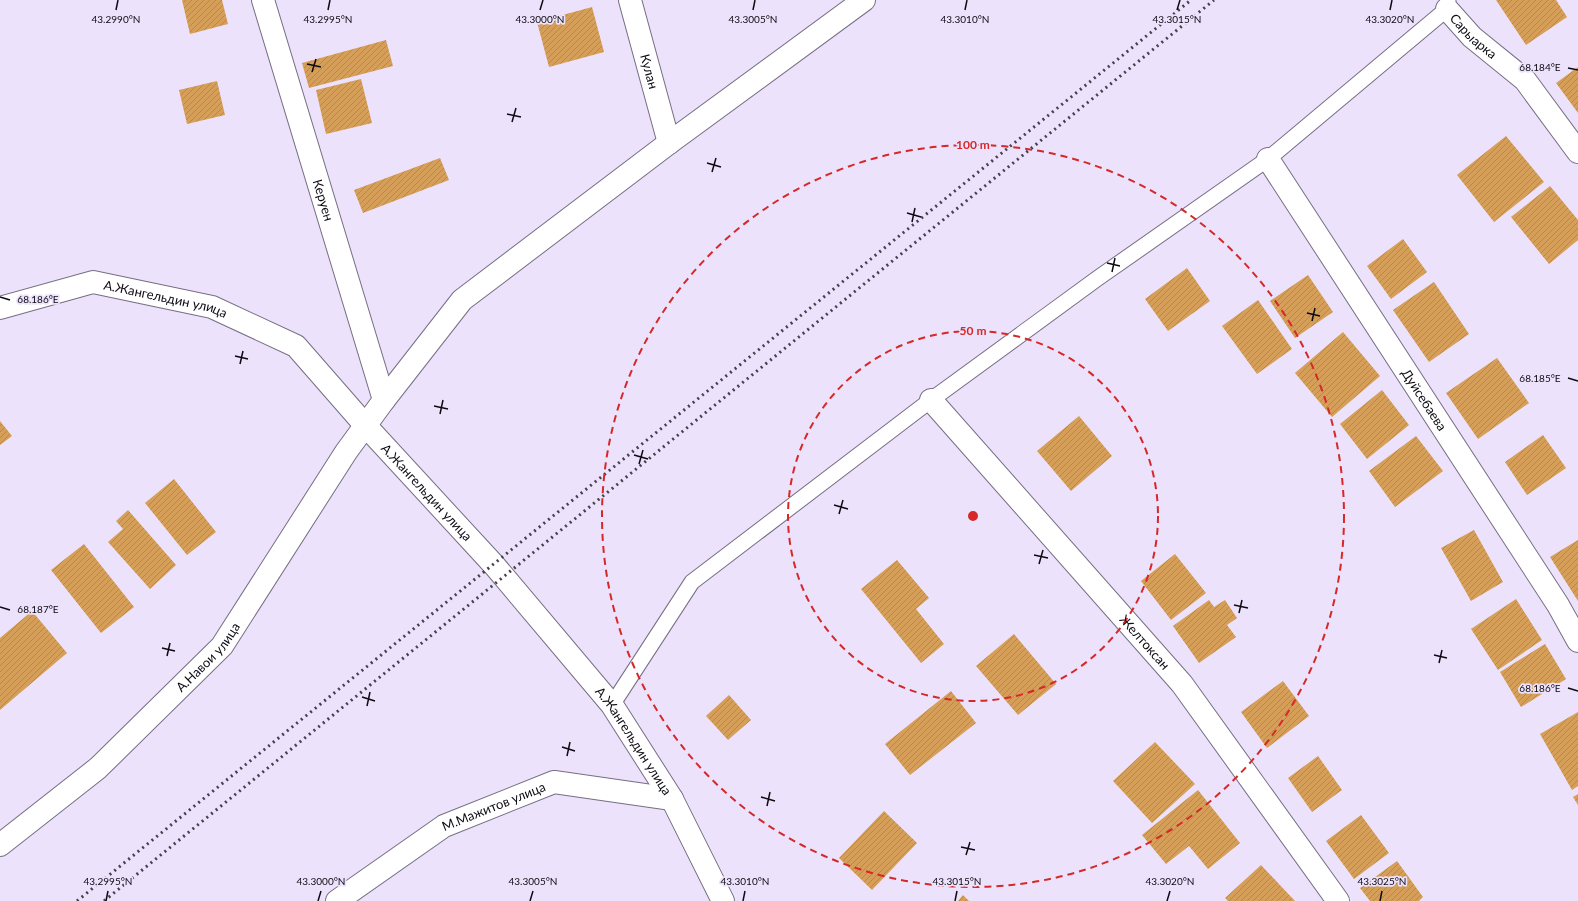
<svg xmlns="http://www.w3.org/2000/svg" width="1578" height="901" viewBox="0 0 1578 901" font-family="Lato,sans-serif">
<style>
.building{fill:url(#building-hatch)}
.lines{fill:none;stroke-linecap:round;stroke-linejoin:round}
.lane-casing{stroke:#776e83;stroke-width:17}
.street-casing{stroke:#776e83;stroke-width:24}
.secondary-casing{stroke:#776e83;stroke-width:24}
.lane{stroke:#fff;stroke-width:15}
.street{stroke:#fff;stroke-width:22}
.secondary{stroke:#fff;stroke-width:22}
.rail{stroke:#45404c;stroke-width:3;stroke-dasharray:2 4;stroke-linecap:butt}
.ticks{fill:none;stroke:#0d0a12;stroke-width:1.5}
.ring{fill:none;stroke:#d62828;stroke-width:2;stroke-dasharray:7 5}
.labels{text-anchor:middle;stroke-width:3.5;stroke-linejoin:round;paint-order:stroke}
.street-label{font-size:13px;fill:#0d0a12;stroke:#ece2fb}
.ticks-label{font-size:10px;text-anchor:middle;fill:#0d0a12;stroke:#ece2fb;stroke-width:3.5;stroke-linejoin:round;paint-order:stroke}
.centre{fill:#d62828;stroke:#ece2fb;stroke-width:2}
.ring-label{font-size:12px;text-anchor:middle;font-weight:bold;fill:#d62828;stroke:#ece2fb;stroke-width:3.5;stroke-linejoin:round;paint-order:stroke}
</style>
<defs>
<pattern id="building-hatch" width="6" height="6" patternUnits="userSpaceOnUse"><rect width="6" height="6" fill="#d59f5a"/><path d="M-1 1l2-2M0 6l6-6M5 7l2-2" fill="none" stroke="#b6884d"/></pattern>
</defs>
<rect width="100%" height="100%" fill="#ece2fb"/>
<!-- building -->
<path class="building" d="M182 0H222L228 24 190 34Z
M1496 0H1556L1567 17 1526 45Z
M592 7 604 52 549 67 537 22Z
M386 40 393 66 309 88 302 63Z
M1578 67V113L1556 83Z
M361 79 372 123 326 134 316 90Z
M217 81 225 115 187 124 179 90Z
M1506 136 1544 182 1494 222 1457 175Z
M440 158 449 180 363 213 354 190Z
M1550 186 1578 220V240L1549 264 1511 217Z
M1403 239 1427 272 1391 299 1367 266Z
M1187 268 1210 301 1168 331 1145 299Z
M1308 275 1333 312 1295 338 1270 301Z
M1434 282 1469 334 1429 362 1393 310Z
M1258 300 1292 349 1257 374 1222 326Z
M1343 332 1380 376 1332 417 1295 373Z
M1497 358 1529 403 1478 439 1446 393Z
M1382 390 1409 425 1367 459 1340 424Z
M1079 416 1112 456 1071 491 1037 451Z
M0 421 12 436 0 445Z
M1543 435 1566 468 1527 495 1505 462Z
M1416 436 1443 471 1395 507 1369 471Z
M174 479 216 532 187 555 145 503Z
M128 510 176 565 150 589 108 542 123 529 116 521Z
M1474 530 1503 582 1471 601 1441 548Z
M1578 540V601L1550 557Z
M84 544 134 607 101 633 51 570Z
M1175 554 1206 593 1171 620 1141 581Z
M897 560 929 598 916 609 944 644 921 663 861 589Z
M1516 599 1542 640 1498 670 1471 629Z
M1209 600 1214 607 1225 600 1237 618 1227 625 1236 637 1199 663 1173 626Z
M32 611 67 653 0 710V638Z
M1014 634 1056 684 1018 715 976 666Z
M1545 644 1566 679 1521 707 1500 672Z
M1283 681 1309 716 1267 748 1241 712Z
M951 691 976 723 910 775 885 744Z
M729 695 751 720 728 740 706 716Z
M1578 712V786L1572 790 1540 734Z
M1155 742 1195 784 1152 823 1113 781Z
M1318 756 1342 790 1312 812 1288 778Z
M1198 790 1240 843 1208 869 1189 846 1166 864 1142 835Z
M1578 794V805L1573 797Z
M884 811 917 843 872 890 839 858Z
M1361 815 1389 853 1354 879 1326 841Z
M1397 861 1423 897 1419 901H1370L1360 888Z
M1261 865 1295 901H1228L1225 898Z
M963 895 969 901H958Z"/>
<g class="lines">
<!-- lane casing -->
<g class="lane-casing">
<path id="lane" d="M612 705 692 582 931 400 1098 278 1268 159 1447 9 1448 0"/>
</g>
<!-- street casing -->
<g class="street-casing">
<g id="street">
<path id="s1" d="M263 0 384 400"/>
<path id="s2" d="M630 0 669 143"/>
<path id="s3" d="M1447 9 1472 37 1525 80 1578 152"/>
<path id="s4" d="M1268 159 1558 605 1578 641"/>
<path id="s5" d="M931 400 1182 684 1338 901"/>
<path id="s6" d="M0 845 98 768 222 646 346 452 384 400 462 300 669 143 864 0"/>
<path id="s7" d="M337 901 444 826 554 782 672 799"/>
</g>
</g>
<!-- secondary casing -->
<g class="secondary-casing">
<g id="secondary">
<path id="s8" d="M0 308 93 282 212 307 296 346 365 425 494 565 612 705 672 799 723 901"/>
</g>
</g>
<!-- lane -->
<use href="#lane" class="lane"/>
<!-- street -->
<use href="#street" class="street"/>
<!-- secondary -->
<use href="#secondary" class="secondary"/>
<!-- rail -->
<path class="rail" d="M77 901 1191 0
M104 901 1214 0"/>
</g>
<!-- ticks -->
<path class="ticks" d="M116 10 118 0M328 10 330 0M540 10 543 0M753 10 755 0M965 10 967 0M1177 10 1180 0M1390 10 1392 0M307 64 321 67M1568 68 1578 70M312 72 316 59M507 114 521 117M512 122 516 108M707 163 721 167M712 172 716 158M907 213 921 217M912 222 915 208M1107 263 1120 266M1112 272 1115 258M0 297 10 300M1307 313 1320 316M1312 321 1315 308M235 356 248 359M240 364 243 351M1568 378 1578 381M434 406 448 409M440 414 443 400M634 455 648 459M639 464 643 450M834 505 848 509M839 514 843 500M1034 555 1048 558M1039 564 1043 550M1234 605 1248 608M0 607 10 610M1239 613 1242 600M162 648 175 651M1434 655 1447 658M167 656 170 643M1439 663 1442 650M1568 688 1578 691M362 697 375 701M367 706 370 692M562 747 575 751M567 756 570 742M761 797 775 801M767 806 770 792M961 847 975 850M966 855 970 842M106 901 108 891M318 901 321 891M530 901 533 891M743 901 745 891M955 901 957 891M1167 901 1170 891M1380 901 1382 891"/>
<!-- distance rings -->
<g class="ring">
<circle cx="973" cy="516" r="185"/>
<circle cx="973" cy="516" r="371"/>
</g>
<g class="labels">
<!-- street labels -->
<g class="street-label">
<text dy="5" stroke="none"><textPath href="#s3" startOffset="38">Сарыарка</textPath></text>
<text dy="5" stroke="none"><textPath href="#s2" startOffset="74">Кулан</textPath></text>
<text dy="5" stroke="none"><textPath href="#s1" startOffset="209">Керуен</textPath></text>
<text dy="5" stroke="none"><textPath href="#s8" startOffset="171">А.Жангельдин улица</textPath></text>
<text dy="5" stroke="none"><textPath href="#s4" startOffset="287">Дуйсебаева</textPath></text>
<text dy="5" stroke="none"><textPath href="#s8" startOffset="507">А.Жангельдин улица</textPath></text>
<text dy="5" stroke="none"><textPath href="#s5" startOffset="323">Желтоксан</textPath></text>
<text dy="5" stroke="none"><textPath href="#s6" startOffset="281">А.Навои улица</textPath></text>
<text dy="5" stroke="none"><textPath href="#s8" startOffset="831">А.Жангельдин улица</textPath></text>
<text dy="5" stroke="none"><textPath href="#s7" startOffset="184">М.Мажитов улица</textPath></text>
</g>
</g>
<g class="ticks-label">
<text x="116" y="23">43.2990°N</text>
<text x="328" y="23">43.2995°N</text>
<text x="540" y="23">43.3000°N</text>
<text x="753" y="23">43.3005°N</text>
<text x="965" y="23">43.3010°N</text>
<text x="1177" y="23">43.3015°N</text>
<text x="1390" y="23">43.3020°N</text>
<text x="1540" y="71">68.184°E</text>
<text x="38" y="303">68.186°E</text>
<text x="1540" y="382">68.185°E</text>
<text x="38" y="613">68.187°E</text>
<text x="1540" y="692">68.186°E</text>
<text x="108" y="885">43.2995°N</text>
<text x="321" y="885">43.3000°N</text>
<text x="533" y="885">43.3005°N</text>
<text x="745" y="885">43.3010°N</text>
<text x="957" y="885">43.3015°N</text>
<text x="1170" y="885">43.3020°N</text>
<text x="1382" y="885">43.3025°N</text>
</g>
<circle cx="973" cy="516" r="6" class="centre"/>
<g class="ring-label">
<text x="973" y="149">100 m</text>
<text x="973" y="335">50 m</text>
</g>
</svg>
